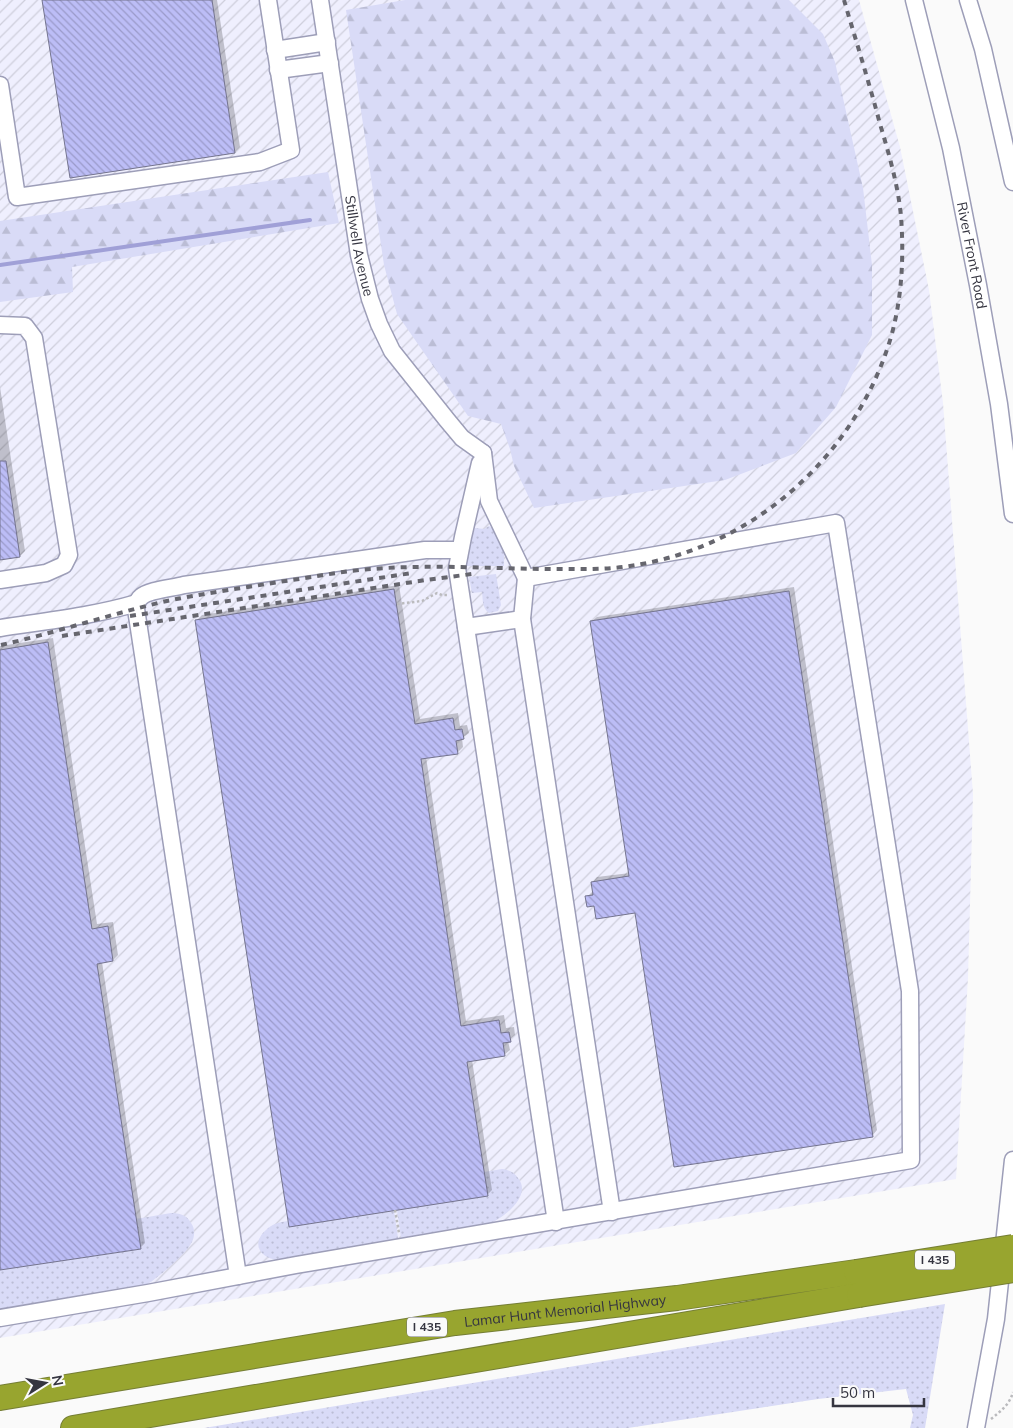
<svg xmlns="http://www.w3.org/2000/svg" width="1013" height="1428" viewBox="0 0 1013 1428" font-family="Mulish,sans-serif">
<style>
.industrial{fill:url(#industrial-furrows)}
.green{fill:url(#green-dots)}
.forest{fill:url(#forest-firs)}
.shadow{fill:#0003}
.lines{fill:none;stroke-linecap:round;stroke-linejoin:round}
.stream{stroke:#a0a0d7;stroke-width:4}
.building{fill:url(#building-back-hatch);stroke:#74748e}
.minor-casing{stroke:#9d9eb8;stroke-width:19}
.highway-casing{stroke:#757e35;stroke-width:26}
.path{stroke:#bbbbbe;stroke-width:2.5;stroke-dasharray:2.5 2.5;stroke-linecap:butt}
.minor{stroke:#fff;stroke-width:16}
.highway{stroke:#98a52f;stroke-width:24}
.rail{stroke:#66666e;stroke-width:4;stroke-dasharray:6 6;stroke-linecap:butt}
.highway-bridge-casing{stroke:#757e35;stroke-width:26;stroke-linecap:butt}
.highway-bridge{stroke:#98a52f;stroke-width:24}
.labels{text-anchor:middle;stroke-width:5;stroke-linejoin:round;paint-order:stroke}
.shield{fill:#fafafa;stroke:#707078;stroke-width:1}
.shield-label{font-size:12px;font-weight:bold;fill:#353540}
.street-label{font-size:14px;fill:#353540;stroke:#fafafa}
</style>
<defs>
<pattern id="industrial-furrows" width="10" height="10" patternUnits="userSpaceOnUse" patternTransform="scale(1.25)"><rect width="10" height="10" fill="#efeffe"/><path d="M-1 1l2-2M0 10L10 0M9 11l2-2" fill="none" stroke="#cecedb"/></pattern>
<pattern id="green-dots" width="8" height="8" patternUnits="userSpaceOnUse" patternTransform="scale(1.25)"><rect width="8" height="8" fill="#d9dbf7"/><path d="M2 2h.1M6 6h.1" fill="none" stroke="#bbbdd5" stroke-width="1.8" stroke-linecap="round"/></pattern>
<pattern id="forest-firs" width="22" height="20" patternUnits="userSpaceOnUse" patternTransform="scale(1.25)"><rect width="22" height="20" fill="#d9dbf7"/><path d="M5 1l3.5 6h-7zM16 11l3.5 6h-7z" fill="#bbbdd5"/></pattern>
<pattern id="building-back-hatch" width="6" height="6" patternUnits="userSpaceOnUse" patternTransform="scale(1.25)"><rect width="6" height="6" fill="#bcbdf6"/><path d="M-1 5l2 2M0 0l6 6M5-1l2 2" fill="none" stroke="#9a9ac9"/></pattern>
</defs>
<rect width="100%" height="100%" fill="#fafafa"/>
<!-- industrial -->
<path class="industrial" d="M0 0H859L900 147 929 290 943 403 973 794 968 978 956 1179 0 1338Z"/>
<!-- green -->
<path class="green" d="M489 526 493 529 504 552V566H467V554L475 528 484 529Z
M496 574 501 605 498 611 489 613C482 608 483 600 482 592L472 593 469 577Z
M502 1169C509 1170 514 1172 518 1178 533 1196 502 1220 486 1225 472 1229 457 1229 443 1232 430 1234 414 1239 401 1238L397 1210 487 1196 484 1172Z
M394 1211 398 1238 395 1240 279 1260C261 1259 250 1244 266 1230 272 1224 279 1222 288 1221L289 1227Z
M171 1213C179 1213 187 1215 191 1223 195 1228 195 1236 192 1242 187 1253 157 1279 146 1285L0 1312V1270L141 1249 136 1219Z
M945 1304 925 1428H910L913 1415 906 1389 818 1399 628 1428H204Z"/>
<!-- forest -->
<path class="forest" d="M405 0H789L823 34 835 62 863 188 872 265V335L836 407 796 453 725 480 534 508 514 466 510 449 501 424 468 416 397 314 384 265 346 10Z
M328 172 339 223 72 267 73 292 0 302V221Z"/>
<!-- shadow -->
<path class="shadow" d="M43 0H217L240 147 235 152Z
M0 387 25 551 20 556 0 559Z
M399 585 420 719 458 713 460 726 467 725 469 733 462 738 463 747 458 752 426 757 466 1021 504 1015 506 1028 514 1027 515 1035 508 1041 510 1050 504 1055 472 1060 492 1190 487 1195 197 620 202 615Z
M794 587 877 1130 872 1136 636 912 596 904 587 897 593 891 592 883 597 877 630 873 591 622 597 617Z
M53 638 97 924 113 922 118 955 113 960 102 962 145 1243 140 1248 0 1269V646Z"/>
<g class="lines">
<!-- stream -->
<path class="stream" d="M0 265 310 220"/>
</g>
<!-- building -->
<path class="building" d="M42 0H212L235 153 70 178Z
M0 461H6L20 557 0 560Z
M394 589 415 724 453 718 455 730 462 729 464 739 456 741 458 754 421 759 461 1026 499 1020 501 1033 509 1032 511 1042 503 1043 505 1056 467 1062 488 1196 289 1227 195 620Z
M789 591 873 1137 674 1167 635 913 596 919 594 906 587 907 585 896 593 895 591 882 629 876 590 621Z
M48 642 92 929 108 926 113 961 97 964 141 1249 0 1270V650Z"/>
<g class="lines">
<!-- minor casing -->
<g class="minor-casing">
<g id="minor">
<path id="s1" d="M320 0 359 255 370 299 379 324 392 351 447 420 462 438 483 453"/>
<path id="s2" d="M914 0 951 148 978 285 999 404 1013 514"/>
<path d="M968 0 983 49 1013 182"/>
<path d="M275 50 327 42"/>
<path d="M278 70 330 63"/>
<path d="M0 85 17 197 260 162 291 150 268 0"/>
<path d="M0 325 25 326 34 338 69 555 64 565 46 573 0 580"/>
<path d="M480 463 463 537 457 568 556 1222"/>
<path d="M526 578 522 619 612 1212"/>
<path d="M466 627 522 619"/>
<path d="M0 628C46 621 93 616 137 603"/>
<path d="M238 1276 136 609C137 604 137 600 141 597 148 590 173 588 184 585L425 550H460"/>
<path d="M0 1318 148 1293 296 1265 911 1160 910 991 836 523 526 578 489 501 483 453"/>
<path d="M976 1428 996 1319 1013 1160"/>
</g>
</g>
<!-- highway casing -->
<g class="highway-casing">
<g id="highway">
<path id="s3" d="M0 1398 455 1323 677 1298 856 1272"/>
<path d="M73 1428 859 1295"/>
</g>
</g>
<!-- path -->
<path class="path" d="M397 604 422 601 437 593 442 595H447
M395 1210 399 1233
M991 1419C1001 1411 1010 1404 1013 1392"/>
<!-- minor -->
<use href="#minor" class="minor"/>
<!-- highway -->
<use href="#highway" class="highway"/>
<!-- rail -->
<path class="rail" d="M130 616 412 573
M62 636 426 580 472 574
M1 645C54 633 105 616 158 603 197 594 238 589 278 582 309 578 341 571 372 569 433 564 495 569 555 569 580 569 605 570 630 566 753 548 856 456 891 337 902 298 904 257 901 216 898 185 889 154 880 124 869 82 856 41 844 0"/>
<!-- highway-bridge casing -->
<g class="highway-bridge-casing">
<path id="highway-bridge" d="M856 1272 1013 1247
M859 1295 1013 1270"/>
</g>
<!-- highway-bridge -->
<use href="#highway-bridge" class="highway-bridge"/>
</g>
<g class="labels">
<!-- shield labels -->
<g class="shield">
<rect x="915" y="1250.5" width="40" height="19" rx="4"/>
<rect x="407" y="1317.5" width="40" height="19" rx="4"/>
</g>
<g class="shield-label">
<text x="935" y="1264">I 435</text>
<text x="427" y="1331">I 435</text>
</g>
<!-- street labels -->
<g class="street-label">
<text dy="5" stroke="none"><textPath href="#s1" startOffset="249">Stillwell Avenue</textPath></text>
<text dy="5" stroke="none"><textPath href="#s2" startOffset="262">River Front Road</textPath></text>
<text dy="5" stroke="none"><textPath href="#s3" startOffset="572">Lamar Hunt Memorial Highway</textPath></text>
</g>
</g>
<!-- north arrow -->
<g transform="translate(45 1383) rotate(79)" stroke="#fafafa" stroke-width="4" paint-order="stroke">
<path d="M0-4L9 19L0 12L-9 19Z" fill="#353540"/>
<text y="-8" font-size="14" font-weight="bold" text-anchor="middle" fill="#353540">N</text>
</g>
<!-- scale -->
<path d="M833 1398v8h91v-8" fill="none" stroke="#353540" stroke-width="2.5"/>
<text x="840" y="1398" font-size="15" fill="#353540" stroke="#fafafa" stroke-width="4" paint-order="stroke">50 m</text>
</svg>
